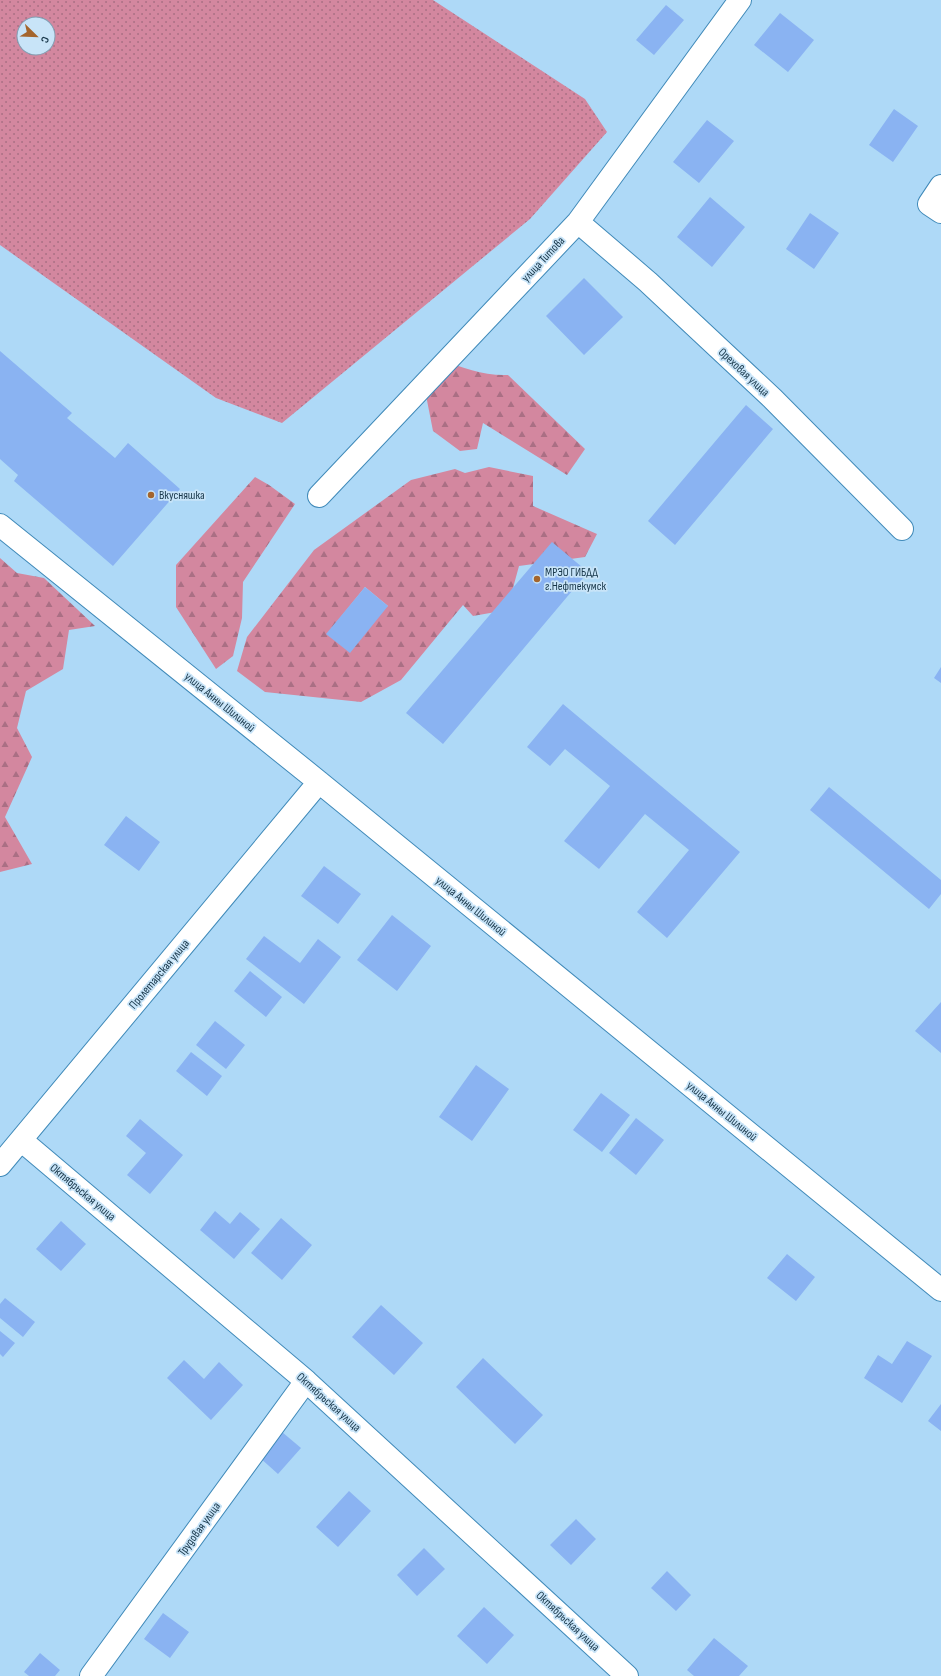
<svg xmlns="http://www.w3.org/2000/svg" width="941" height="1676" viewBox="0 0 941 1676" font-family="'Sofia Sans Condensed',sans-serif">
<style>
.grass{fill:url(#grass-dots);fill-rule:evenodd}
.forest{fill:url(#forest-firs);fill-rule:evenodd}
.building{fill:#8ab3f2}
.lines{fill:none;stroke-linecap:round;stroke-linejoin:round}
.minor-casing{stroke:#408ab9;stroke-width:24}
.minor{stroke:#fff;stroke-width:22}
.poi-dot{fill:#a4652d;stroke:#c8e4f8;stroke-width:1.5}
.labels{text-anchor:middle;stroke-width:3.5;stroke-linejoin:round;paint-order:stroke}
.street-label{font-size:12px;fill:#173649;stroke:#c8e4f8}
.poi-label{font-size:12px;fill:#173649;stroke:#c8e4f8;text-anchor:start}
</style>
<defs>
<pattern id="grass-dots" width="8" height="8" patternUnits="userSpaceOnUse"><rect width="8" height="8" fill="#d3879f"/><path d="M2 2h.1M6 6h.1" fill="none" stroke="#aa6f84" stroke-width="1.8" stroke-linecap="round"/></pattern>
<pattern id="forest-firs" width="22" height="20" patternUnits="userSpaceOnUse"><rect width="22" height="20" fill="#d3879f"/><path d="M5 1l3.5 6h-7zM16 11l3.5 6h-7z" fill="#aa6f84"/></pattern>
</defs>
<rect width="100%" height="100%" fill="#aed9f7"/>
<!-- grass -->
<path class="grass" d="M0 0H433L585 99 607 132 530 219 282 423 216 398 0 245ZM24 24H48V48H24Z"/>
<!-- forest -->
<path class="forest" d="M442 360C463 368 484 376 508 375L585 449 567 475 483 423 477 449 460 451 433 431 422 375Z
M489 467 533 476V506L597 534 585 557 519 566 507 610 473 616 463 605 401 680 361 702 265 692 237 671 247 637 314 550 411 480 455 469 465 473ZM365 587 388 606 327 634Z
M255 477 269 485 295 504 243 582 242 618 233 656 216 669 176 607V565Z
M0 558 17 573 44 578 95 626 69 630 63 669 26 691 17 728 32 757 5 817 32 864 0 872Z"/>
<!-- building -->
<path class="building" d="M666 5 684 20 654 55 636 40Z
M780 13 814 40 788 72 754 45Z
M894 109 918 126 893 162 869 145Z
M707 120 734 141 699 183 673 162Z
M710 197 745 227 712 267 677 237Z
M810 213 839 233 814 269 786 249Z
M584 278 623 317 584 355 546 316Z
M0 351 72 413 67 418 115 458 128 443 180 489 113 566 14 481 18 475 0 459Z
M746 405 773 429 675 545 648 521Z
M552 542 588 572 443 744 406 713Z
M365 587 388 606 350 653 326 634Z
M941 667V683L934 678Z
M563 704 740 852 667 938 637 912 689 850 645 814 599 869 564 841 610 786 565 749 550 766 527 747Z
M829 787 941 880V894L929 909 810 810Z
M126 816 160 842 139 871 104 845Z
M324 866 361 894 338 924 301 896Z
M392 915 431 946 397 991 357 960Z
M264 936 300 963 318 939 341 957 304 1004 246 959Z
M250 971 282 997 266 1017 234 991Z
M941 1002V1053L915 1031Z
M215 1021 245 1045 226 1069 196 1045Z
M191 1052 222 1076 207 1096 176 1071Z
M476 1065 509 1089 472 1141 439 1117Z
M601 1093 630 1115 602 1152 573 1130Z
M636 1118 664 1140 636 1175 609 1153Z
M140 1119 183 1155 150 1194 127 1175 146 1153 126 1136Z
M215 1211 230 1224 240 1212 260 1229 234 1259 200 1230Z
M281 1218 312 1245 282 1280 251 1253Z
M61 1221 86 1244 61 1271 36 1249Z
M787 1254 815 1277 796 1301 767 1278Z
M5 1298 35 1322 23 1337 0 1318V1304Z
M381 1305 423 1343 394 1375 352 1337Z
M0 1331 15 1343 3 1357 0 1354Z
M907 1341 932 1356 902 1403 864 1378 878 1355 892 1364Z
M483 1358 543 1415 515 1444 456 1387Z
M184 1360 204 1379 219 1362 243 1385 211 1420 167 1378Z
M941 1404V1431L928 1421Z
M282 1432 301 1448 278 1474 259 1457Z
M349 1491 371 1511 338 1547 316 1527Z
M576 1519 596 1539 571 1565 550 1545Z
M424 1548 445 1569 417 1596 397 1575Z
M667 1571 691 1595 676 1611 651 1588Z
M484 1607 514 1635 487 1664 457 1636Z
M163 1613 189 1632 170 1658 144 1639Z
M714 1638 748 1666 739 1676H694L687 1670Z
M40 1653 60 1670 55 1676H29L24 1672Z"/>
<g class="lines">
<!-- minor casing -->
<g class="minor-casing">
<path id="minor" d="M941 186 929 204 941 212
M578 222 648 282 772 398 902 529
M319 496 578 222 740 0
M0 525 319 782 941 1290
M21 1140 306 1381 627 1676
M0 1165 319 782
M91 1676 306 1381"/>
</g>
<!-- minor -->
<use href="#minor" class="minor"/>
</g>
<!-- markers -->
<g class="poi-dot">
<circle cx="151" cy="495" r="4"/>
<circle cx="537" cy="579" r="4"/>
</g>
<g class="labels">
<!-- street labels -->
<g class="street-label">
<text transform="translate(543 259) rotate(-47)" y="4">улица Титова</text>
<text transform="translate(744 372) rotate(43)" y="4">Ореховая улица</text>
<text transform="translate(220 702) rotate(39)" y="4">улица Анны Шилиной</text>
<text transform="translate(471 906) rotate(39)" y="4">улица Анны Шилиной</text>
<text transform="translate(159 974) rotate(-50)" y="4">Пролетарская улица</text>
<text transform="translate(722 1111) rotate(39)" y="4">улица Анны Шилиной</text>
<text transform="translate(83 1192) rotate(40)" y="4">Октябрьская улица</text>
<text transform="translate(329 1402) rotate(42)" y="4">Октябрьская улица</text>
<text transform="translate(199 1529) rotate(-54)" y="4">Трудовая улица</text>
<text transform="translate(568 1621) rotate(43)" y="4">Октябрьская улица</text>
</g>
<!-- poi labels -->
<g class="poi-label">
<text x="159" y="499">Вкусняшка</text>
<text x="545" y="576">МРЭО ГИБДД<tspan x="545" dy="14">г.Нефтекумск</tspan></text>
</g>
</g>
<!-- north arrow -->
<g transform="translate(36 36) rotate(113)"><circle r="19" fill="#c8e4f8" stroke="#819eb2"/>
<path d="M0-3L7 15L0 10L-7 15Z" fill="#a4652d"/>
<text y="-6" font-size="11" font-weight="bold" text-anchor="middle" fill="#173649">С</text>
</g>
</svg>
